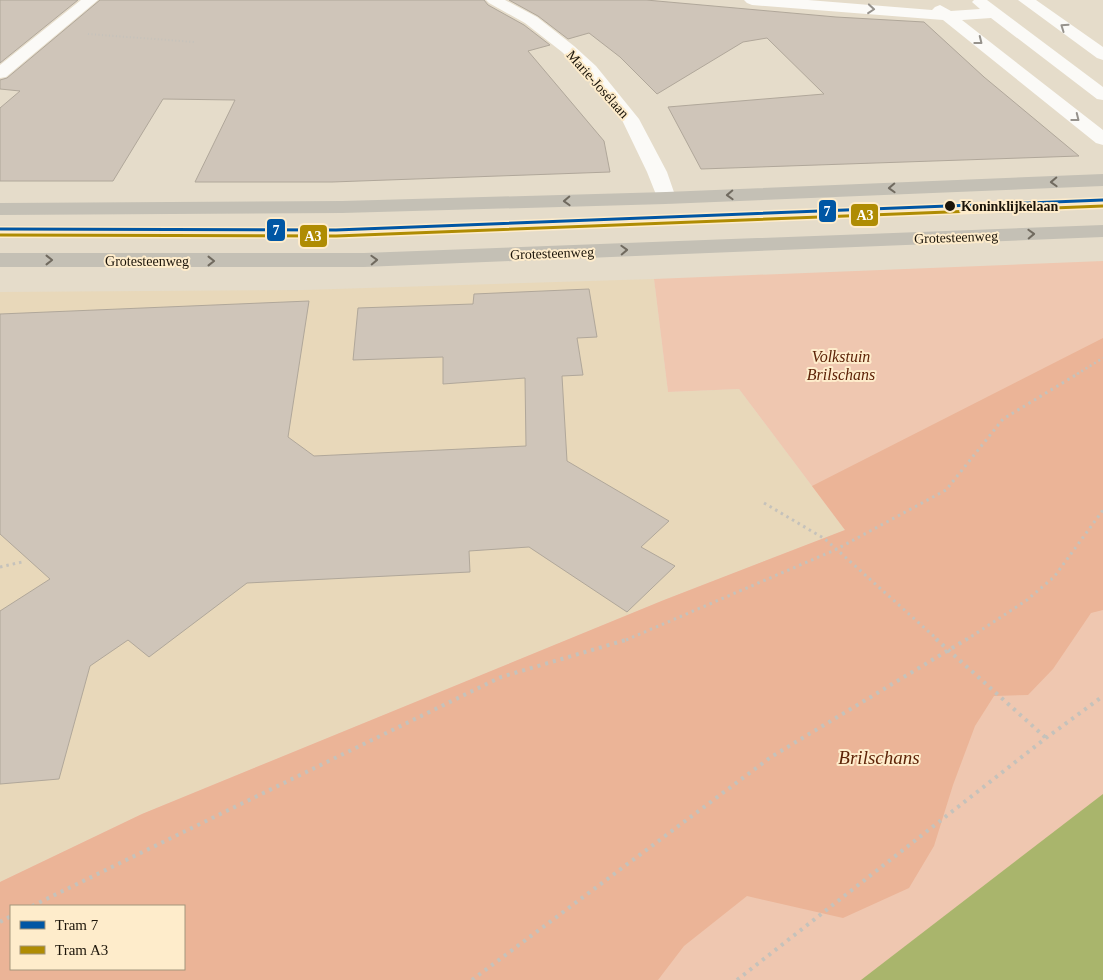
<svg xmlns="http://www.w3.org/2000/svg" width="1103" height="980" viewBox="0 0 1103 980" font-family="Georgia,serif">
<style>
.built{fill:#e8d8ba}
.green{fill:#efc7b0;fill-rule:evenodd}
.forest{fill:#ebb497;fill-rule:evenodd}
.water{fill:#a9b56c}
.building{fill:#cfc5b9;stroke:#b0a79a}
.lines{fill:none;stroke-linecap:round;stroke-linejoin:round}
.path-far3{stroke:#c5c2bb;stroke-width:2;stroke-dasharray:1 2.5;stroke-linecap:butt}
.path-far2{stroke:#c5c2bb;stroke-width:2.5;stroke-dasharray:2 3;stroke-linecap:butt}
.path-far1{stroke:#c5c2bb;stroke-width:3;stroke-dasharray:2.5 4;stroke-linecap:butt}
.path{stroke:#c5c2bb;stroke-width:4;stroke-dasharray:3 5;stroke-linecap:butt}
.street{fill:#fbfaf7;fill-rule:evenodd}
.primary{fill:#c4c0b5;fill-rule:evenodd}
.tram-1-casing{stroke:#feeccb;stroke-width:6}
.tram-2-casing{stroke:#feeccb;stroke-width:6}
.tram-1{stroke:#0056a4;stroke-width:3}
.tram-2{stroke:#af8c03;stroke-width:3}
.oneway{stroke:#96928c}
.oneway2{stroke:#706a5f}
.stop-dot{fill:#1b1409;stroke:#feeccb;stroke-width:2}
.labels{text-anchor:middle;stroke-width:4;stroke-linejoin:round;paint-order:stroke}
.far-street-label{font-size:14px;fill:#1b1409;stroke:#feeccb}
.far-stop-label{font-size:14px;font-weight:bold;fill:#1b1409;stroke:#feeccb;text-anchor:start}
.park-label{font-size:16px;font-style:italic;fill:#5e2408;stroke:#feeccb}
.near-park-label{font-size:19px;font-style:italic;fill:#5e2408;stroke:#feeccb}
.line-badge{stroke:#feeccb;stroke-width:2}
.badge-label{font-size:14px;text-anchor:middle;font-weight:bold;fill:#fff}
</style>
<rect width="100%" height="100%" fill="#e5dcca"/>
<!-- built -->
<path class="built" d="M654 279 668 392 739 389 845 530 664 600 142 814 0 882V292L303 290Z"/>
<!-- green -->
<path class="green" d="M1103 261V980H0V882L142 814 664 600 845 530 739 389 668 392 654 279ZM11 906H184V969H11Z"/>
<!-- forest -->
<path class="forest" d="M1103 338V610L1091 613 1053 669 1028 695 994 696 975 726 953 785 934 846 909 888 843 918 747 896 684 946 658 980H0V882L142 814 664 600 845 530 812 486ZM11 906H184V969H11Z"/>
<!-- water -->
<path class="water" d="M1103 794V980H861Z"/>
<!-- building -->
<path class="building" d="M0 0H78L0 63Z
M100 0H484L488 5 524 25 550 45 528 51 604 141 610 172 332 182H195L235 100 163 99 113 181H0V108L20 91 0 89V80L7 78Z
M509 0H646L836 17 924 22 984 77 1079 156 701 169 668 107 824 94 767 38 743 42 657 94 620 57 589 33 568 39 538 16Z
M589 289 597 337 577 338 583 375 562 376 567 461 669 521 641 547 675 566 627 612 529 547 469 551 470 572 247 583 149 657 128 640 90 666 59 779 0 784V611L50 579 0 534V314L309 301 288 437 314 456 526 446 525 378 443 384V357L353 360 358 308 473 304 474 294Z"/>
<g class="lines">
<!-- path-far3 -->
<path class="path-far3" d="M88 34 194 42"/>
<!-- path-far2 -->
<path class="path-far2" d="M1077 374 1103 358"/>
<!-- path-far1 -->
<path class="path-far1" d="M764 503 825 539 938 640
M0 567 22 562
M626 640 835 550 946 490 1003 419 1079 373
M966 640 1027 600 1054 577 1103 510"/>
<!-- path -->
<path class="path" d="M936 639 1046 738
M32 906 501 677 629 639
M0 922 11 916
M472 980 771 757 967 639
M737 980 1046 738 1103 696"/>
<!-- street -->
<path class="street" d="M81 0H98L6 77 0 78V65Z
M486 0H505L537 17 574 46 596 66 639 119 667 172 676 198 673 202 666 204 659 202 647 172 622 120 584 74 562 52 525 23 489 3Z
M744 0H808L932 10 935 7 940 5 951 11 980 9 972 2 974 0H987L1103 87V100L1097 99 991 18 962 20 1103 130V145L1096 143 943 20 752 5 747 3Z
M1018 0H1036L1103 47V60L1097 58Z"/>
<!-- primary -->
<path class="primary" d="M1103 174V186L666 204 342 213 0 215V203L342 201 666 192Z
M1103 225V237L364 267H0V253H364Z"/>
<!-- tram-1 casing -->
<g class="tram-1-casing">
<path id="tram-1" d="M0 229 336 230 1103 200"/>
</g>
<!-- tram-2 casing -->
<g class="tram-2-casing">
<path id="tram-2" d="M0 235 336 236 1103 206"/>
</g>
<!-- tram-1 -->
<use href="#tram-1" class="tram-1"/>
<!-- tram-2 -->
<use href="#tram-2" class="tram-2"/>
</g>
<!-- one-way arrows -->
<defs><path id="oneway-chevron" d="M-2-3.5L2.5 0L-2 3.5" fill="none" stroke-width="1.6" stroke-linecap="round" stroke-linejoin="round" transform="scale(1.25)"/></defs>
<g class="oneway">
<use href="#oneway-chevron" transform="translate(871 9) rotate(5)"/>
<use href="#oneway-chevron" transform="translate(1064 27) rotate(-145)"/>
<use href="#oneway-chevron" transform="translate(979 41) rotate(38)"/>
<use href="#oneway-chevron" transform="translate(1076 118) rotate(38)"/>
</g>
<g class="oneway2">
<use href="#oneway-chevron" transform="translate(1054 182) rotate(178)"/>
<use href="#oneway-chevron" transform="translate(892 188) rotate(178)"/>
<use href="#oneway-chevron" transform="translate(730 195) rotate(178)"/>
<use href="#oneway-chevron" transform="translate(567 201) rotate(178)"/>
<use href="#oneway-chevron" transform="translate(1031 234) rotate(-2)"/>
<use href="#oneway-chevron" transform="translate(624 250) rotate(-2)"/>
<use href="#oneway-chevron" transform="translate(49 260)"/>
<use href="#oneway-chevron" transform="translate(374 260) rotate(-2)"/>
<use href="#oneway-chevron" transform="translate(211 261)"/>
</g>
<!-- markers -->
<circle class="stop-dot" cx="950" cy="206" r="6"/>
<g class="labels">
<!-- far-street labels -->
<g class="far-street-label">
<text transform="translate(598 84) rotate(48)" y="5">Marie-Josélaan</text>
<text transform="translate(956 237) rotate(-2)" y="5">Grotesteenweg</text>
<text transform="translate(552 253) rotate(-2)" y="5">Grotesteenweg</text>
<text x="147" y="266">Grotesteenweg</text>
</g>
<!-- far-stop labels -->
<g class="far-stop-label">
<text x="961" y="211">Koninklijkelaan</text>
</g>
<!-- park labels -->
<g class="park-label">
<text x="841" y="362">Volkstuin<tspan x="841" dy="18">Brilschans</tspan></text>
</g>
<!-- near-park labels -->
<g class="near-park-label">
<text x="879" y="764">Brilschans</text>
</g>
</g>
<g class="line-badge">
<rect x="818" y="199" width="19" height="24" rx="5" fill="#0056a4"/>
<rect x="850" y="203" width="29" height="24" rx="5" fill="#af8c03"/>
<rect x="266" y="218" width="20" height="24" rx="5" fill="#0056a4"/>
<rect x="299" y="224" width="29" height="24" rx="5" fill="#af8c03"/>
</g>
<g class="badge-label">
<text x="827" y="216">7</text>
<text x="865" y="220">A3</text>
<text x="276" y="235">7</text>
<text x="313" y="241">A3</text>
</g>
<!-- legend -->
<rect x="10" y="905" width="175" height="65" fill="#feeccb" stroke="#a3967d"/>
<rect x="20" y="921" width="25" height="8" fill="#0056a4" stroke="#a3967d"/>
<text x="55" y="930" font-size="15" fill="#1b1409">Tram 7</text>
<rect x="20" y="946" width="25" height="8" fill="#af8c03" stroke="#a3967d"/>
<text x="55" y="955" font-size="15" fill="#1b1409">Tram A3</text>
</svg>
